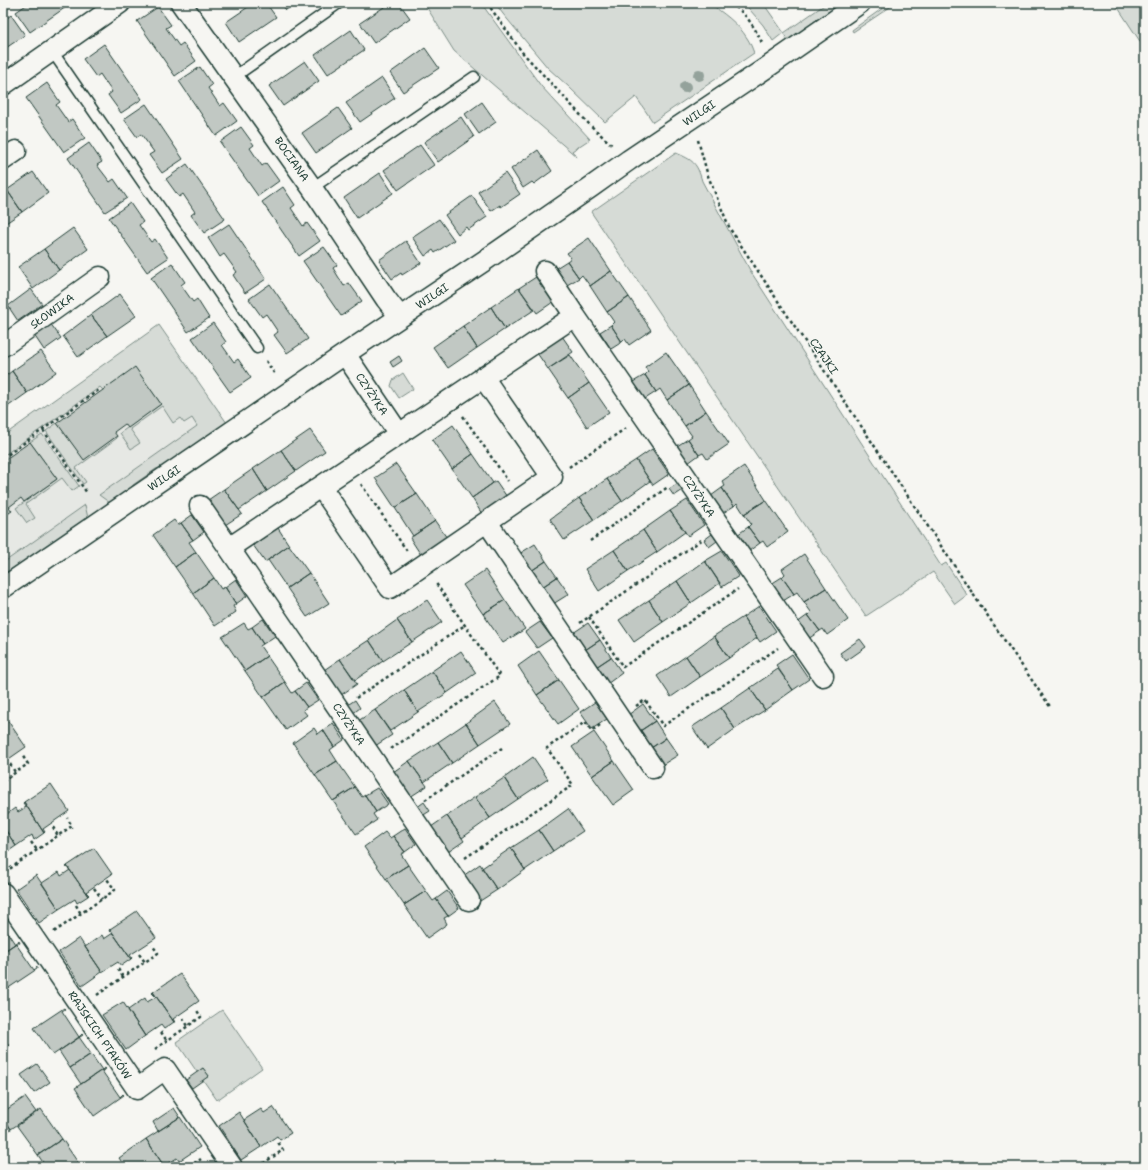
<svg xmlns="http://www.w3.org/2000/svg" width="1148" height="1170" viewBox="0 0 1148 1170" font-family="'Shantell Sans',sans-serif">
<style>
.built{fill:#e6e8e4}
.green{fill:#d6dbd6;stroke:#7a8c85}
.building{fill:#c1c8c3;stroke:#1f3d34}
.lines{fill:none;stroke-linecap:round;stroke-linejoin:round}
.service-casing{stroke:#1f3d34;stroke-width:13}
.minor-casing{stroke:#1f3d34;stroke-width:23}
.path{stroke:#1f3d34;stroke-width:2.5;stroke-dasharray:3 3;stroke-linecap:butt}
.service{stroke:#f6f6f2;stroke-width:10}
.minor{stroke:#f6f6f2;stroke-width:20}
.tree{fill:#94a29b}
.labels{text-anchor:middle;stroke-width:3;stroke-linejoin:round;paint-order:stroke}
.street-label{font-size:11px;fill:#1f3d34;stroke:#f6f6f2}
</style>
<rect width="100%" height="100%" fill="#f6f6f2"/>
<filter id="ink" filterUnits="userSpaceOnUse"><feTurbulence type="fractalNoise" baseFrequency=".025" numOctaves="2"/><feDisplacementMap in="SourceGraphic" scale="8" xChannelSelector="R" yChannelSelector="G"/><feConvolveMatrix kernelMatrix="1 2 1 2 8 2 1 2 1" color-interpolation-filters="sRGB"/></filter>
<g filter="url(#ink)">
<!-- built -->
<path class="built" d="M159 325 227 423 3 576V436Z"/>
<!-- green -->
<path class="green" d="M424 3H481L541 86 590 139 572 151 577 157 454 51Z
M495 3H709C723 13 738 23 747 38 750 42 752 48 754 53L653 122 636 97 605 122 569 87 548 68 503 14Z
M744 3H763L784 33 827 3H842L788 40 783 33 773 41 763 25Z
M890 3H896L853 32 852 30Z
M1115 3H1145V49Z
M676 153C693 160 697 163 702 181L751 272 941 566 946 563 967 595 955 604 933 572 866 616 591 212Z
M159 325 227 423 160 468 156 469 133 485 131 488 110 503 99 495 197 426 192 418 184 423 180 418 173 423 162 406 130 429 140 443 131 449 120 433 161 404 135 368 103 390 100 387 3 456V436Z
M403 373 413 389 399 398 391 386 393 380Z
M57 423 84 459 117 436V438L76 468 86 482 83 484 46 431Z
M42 434 79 486 72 491 62 478 26 504 35 518 27 523 16 508 57 479 30 442Z
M85 505 88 518 3 576V563Z
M222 1010 262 1068 217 1100 203 1080 209 1076 203 1068 197 1072 180 1047 176 1042Z"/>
<!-- building -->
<path class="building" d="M29 3H63L66 7 30 32 16 12Z
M254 3H266L276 17 239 42 226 22Z
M281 3H296L286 10Z
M390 3H399L410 18 374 43 360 23Z
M158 7 171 25 166 28 179 46 183 43 196 61 175 76 137 21Z
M11 15 25 35 3 50V21Z
M351 30 364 50 328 74 315 55Z
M104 44 142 99 121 113 108 95 112 92 100 74 96 77 83 59Z
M425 48 439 68 403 92 390 73Z
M305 61 319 81 283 106 269 86Z
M200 67 212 85 208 88 220 106 224 103 237 121 216 136 179 81Z
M382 78 395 98 360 122 346 103Z
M47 83 60 102 56 105 68 122 72 119 85 138 64 152 26 98Z
M482 102 496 122 479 134 465 114Z
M146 104 183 159 162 173 149 155 154 152 141 134 137 137 124 119Z
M338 108 352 128 316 153 302 133Z
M461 117 474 137 438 162 424 142Z
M241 127 254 145 250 148 262 166 266 163 279 181 258 196 220 142Z
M89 143 102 162 97 165 110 182 114 179 127 198 105 212 68 158Z
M420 145 434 165 398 190 384 170Z
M538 150 552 171 534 184 532 182 523 188 511 169Z
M187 164 225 219 204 233 191 215 195 212 183 194 179 197 166 179Z
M33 172 48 193 22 212 7 190Z
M380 173 393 193 357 218 344 198Z
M505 173 520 194 501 207 500 205 491 211 478 192Z
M283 187 295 205 291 208 303 226 307 223 320 241 299 256 262 202Z
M7 190 22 212 3 225V193Z
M472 196 487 217 468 230 466 227 458 234 445 215Z
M130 203 143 222 139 225 151 242 155 239 168 258 147 272 109 218Z
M439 219 454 240 435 253 433 250 425 256 412 237Z
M229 224 266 279 245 293 233 275 237 272 224 254 220 257 208 238Z
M73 228 88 249 59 270 44 249Z
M589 238 611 271 590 286 582 275 579 278 567 261 571 258 567 253Z
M406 241 421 263 402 275 401 273 392 279 379 260Z
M324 247 337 265 333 268 344 286 349 283 362 301 341 316 303 261Z
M44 249 59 270 33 289 18 267Z
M567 261 579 278 567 285 556 268Z
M172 263 185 282 181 285 193 302 197 299 209 318 188 332 151 278Z
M611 271 629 297 607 312 590 286Z
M536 277 553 302 537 313 519 288Z
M270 284 308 339 287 353 274 335 278 332 266 314 262 317 249 299Z
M519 288 534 310 505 329 491 307Z
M31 289 42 304 18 321 8 306Z
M120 294 136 316 107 336 91 315Z
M629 297 651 330 629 345 625 339 622 342 611 325 614 322 607 312Z
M491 307 505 329 477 348 463 326Z
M91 315 107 336 78 357 63 336Z
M50 323 61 338 44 350 34 335Z
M213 323 226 342 222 345 234 362 238 359 251 378 230 392 192 338Z
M611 325 622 342 611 349 600 332Z
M463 326 477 348 448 368 433 347Z
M562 336 573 352 548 369 537 353Z
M41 351 56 372 27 393 12 371Z
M666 352 689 385 667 400 660 389 656 392 645 375 648 372 645 367Z
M570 355 589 383 568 398 548 369Z
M399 356 402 361 393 367 390 362Z
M135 367 161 404 128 428 125 424 114 432 117 436 84 460 57 423Z
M12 371 27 393 3 410V378Z
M645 375 656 392 645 399 633 382Z
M589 383 609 412 587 427 568 398Z
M689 385 706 411 685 426 667 400Z
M706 411 729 444 707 459 703 453 699 455 688 439 692 436 685 426Z
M453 425 473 454 452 469 432 440Z
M310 430 325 451 296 471 281 450Z
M688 439 699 455 688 463 677 446Z
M30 442 57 479 24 502 21 498 9 507 12 511 3 517V461Z
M652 449 669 474 653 485 636 460Z
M281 450 296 471 267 491 253 469Z
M473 454 493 483 472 498 452 469Z
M636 460 650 481 622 501 607 479Z
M396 464 417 494 395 508 375 478Z
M744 466 766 500 744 514 737 503 734 506 722 488 725 486 722 481Z
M253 469 267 491 239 510 224 489Z
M607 479 622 501 594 520 579 498Z
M496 481 507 497 482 514 472 498Z
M678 483 683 490 674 496 669 489Z
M722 488 734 506 723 513 711 496Z
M224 489 242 514 225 525 208 500Z
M417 494 435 521 413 536 395 508Z
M579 498 594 520 564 540 550 519Z
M687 500 704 525 688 536 670 511Z
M766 500 788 532 767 547 763 541 760 543 748 527 751 524 744 514Z
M670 511 685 532 657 552 643 530Z
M192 515 204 532 193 540 181 523Z
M174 520 178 525 181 523 193 540 189 542 196 552 175 567 153 535Z
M435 521 447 538 421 555 410 538Z
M748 527 760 543 749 551 737 535Z
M278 528 289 545 265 562 253 545Z
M643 530 657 552 628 571 614 550Z
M712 534 717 541 709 547 704 540Z
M535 544 546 561 531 571 519 554Z
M289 545 309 573 287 588 268 560Z
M614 550 628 571 599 591 585 569Z
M722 551 739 576 722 587 705 561Z
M196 552 214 578 193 593 175 567Z
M804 554 826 588 804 602 797 592 794 594 782 577 785 574 782 569Z
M546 561 557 577 542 587 531 571Z
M705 561 720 583 691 603 677 581Z
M485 570 505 600 483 614 463 585Z
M309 573 329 603 307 617 287 588Z
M557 577 569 594 553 604 542 587Z
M782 577 794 594 783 601 771 584Z
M214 578 221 589 225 587 236 604 233 606 236 612 215 626 193 593Z
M236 579 247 596 236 604 225 587Z
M677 581 691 603 663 622 649 600Z
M826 588 848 620 827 635 823 629 820 631 808 615 811 612 804 602Z
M427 600 442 622 412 642 397 620Z
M505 600 525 629 503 643 483 614Z
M649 600 663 622 634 642 619 620Z
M759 606 776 631 760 642 743 617Z
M808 615 820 631 808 639 797 623Z
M743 617 757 638 729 658 714 636Z
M263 619 275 636 263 644 252 627Z
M397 620 412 642 383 661 369 640Z
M540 622 552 638 537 648 525 632Z
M244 623 248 629 252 627 263 644 260 646 267 656 245 671 222 637Z
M588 623 600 640 585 650 573 633Z
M714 636 729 658 700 677 686 656Z
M860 639 866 647 846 661 840 653Z
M369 640 383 661 355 680 340 659Z
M600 640 611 657 596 667 585 650Z
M461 651 476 673 447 693 432 671Z
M539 651 559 680 537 695 518 666Z
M792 654 809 679 793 690 776 665Z
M267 656 285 682 263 697 245 671Z
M686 656 700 677 671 697 657 676Z
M611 657 622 673 607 684 596 667Z
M340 659 357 684 341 695 324 670Z
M778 669 793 690 765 710 750 688Z
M432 671 447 693 418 712 404 690Z
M559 680 579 709 558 724 537 695Z
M285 682 292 693 295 691 307 707 303 710 307 715 286 730 263 697Z
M306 683 318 700 307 707 295 691Z
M750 688 765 710 735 729 721 708Z
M404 690 418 712 390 731 375 710Z
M355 700 360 708 352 714 346 706Z
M495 702 510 724 480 744 466 723Z
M595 702 607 719 592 729 580 712Z
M643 704 655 721 640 731 628 715Z
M721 708 735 729 707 749 692 727Z
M375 710 392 735 375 746 358 721Z
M8 721 26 747 3 763V724Z
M655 721 666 738 651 748 640 731Z
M333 723 344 740 334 747 323 730Z
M466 723 480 744 452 763 438 742Z
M314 728 318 734 323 730 334 747 330 750 337 761 315 775 293 743Z
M594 732 614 761 592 776 572 747Z
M666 738 678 755 662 765 651 748Z
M438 742 452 763 424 782 409 761Z
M533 757 548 779 518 799 504 778Z
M337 761 355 787 333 801 315 775Z
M409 761 427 786 410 797 393 772Z
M614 761 634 790 613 805 592 776Z
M504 778 518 799 490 818 475 797Z
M51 784 69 811 43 829 45 832 44 833 24 802Z
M355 787 362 797 365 795 376 812 373 814 377 820 356 834 333 801Z
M377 788 388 804 376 812 365 795Z
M475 797 490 818 462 838 447 816Z
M24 802 44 833 34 840 32 835 16 846 3 826V817L15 808 18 812 26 807 23 803Z
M424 802 430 811 422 816 416 808Z
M568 809 583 831 553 851 539 830Z
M447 816 464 841 448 852 431 827Z
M3 826 16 846 3 855Z
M405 828 416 844 405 852 393 836Z
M539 830 553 851 525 870 511 848Z
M385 832 390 838 393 836 405 852 401 854 408 865 386 879 364 847Z
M94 848 112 874 86 892 89 895 88 896 67 866Z
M511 848 525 870 497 890 482 868Z
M480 864 497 890 480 901 463 876Z
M408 865 426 891 404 905 386 879Z
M67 866 88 896 77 903 75 899 59 909 42 883 59 872 61 876 70 870 66 867Z
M36 875 59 909 39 923 16 889Z
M426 891 433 901 436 899 448 916 444 918 447 924 427 938 404 905Z
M447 891 459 908 448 916 436 899Z
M137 911 156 938 130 955 132 958 131 959 110 929Z
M4 927 15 944 3 952V928Z
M110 929 131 959 121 966 118 962 102 972 85 947 102 935 104 939 113 933 111 931 110 932 109 930Z
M79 938 102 972 82 986 59 952Z
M19 941 20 943 16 944 34 970 37 967V969L7 989 3 982V952Z
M180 974 199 1001 173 1019 175 1022H174L153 992Z
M153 992 174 1022 164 1029 161 1025 145 1036 128 1010 145 998 147 1002 156 997 152 993Z
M123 1002 145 1036 126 1050 102 1015Z
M64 1008 65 1009 62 1011 79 1037 82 1034 83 1035 53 1055 34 1028Z
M3 1037 9 1046 3 1050Z
M79 1037 91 1054 70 1068 59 1051Z
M91 1054 102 1070 81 1084 70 1068Z
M37 1064 50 1082 34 1093 21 1075Z
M105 1068 106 1069 102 1071 120 1097 123 1094 124 1095 94 1116 75 1088Z
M203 1068 209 1076 192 1088 186 1080Z
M25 1097 36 1112 11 1129 3 1117V1112Z
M273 1107 291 1133 280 1140 277 1136 261 1147 244 1120 261 1109 264 1113Z
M174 1108 180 1117 158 1131 153 1122Z
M41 1109 62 1139 38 1155 17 1126Z
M239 1112 261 1147 241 1160 219 1126Z
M3 1117 11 1129 3 1135Z
M180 1117 200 1147 179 1161 177 1158 164 1166 146 1139Z
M62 1139 81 1167H46L38 1155Z
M146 1139 164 1166 163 1167H125L119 1158Z"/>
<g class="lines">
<!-- service casing -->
<g class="service-casing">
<path id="service" d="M52 51 257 348
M234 77 339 3
M312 188 474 77"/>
</g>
<!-- minor casing -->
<g class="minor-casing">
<path id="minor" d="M181 3 312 188 386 299 400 317
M3 85 120 3
M3 160 16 151
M575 316 823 676
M3 346 100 277
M345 354 399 434 575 316 545 271
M321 487 390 588 552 477 483 377
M200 506 229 548 399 434
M487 522 653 768
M229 548 469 900
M3 588 345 354 484 261 591 187 629 160 772 64 860 3
M3 893 137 1089 165 1069 232 1167"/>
</g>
<!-- path -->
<path class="path" d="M487 3 522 52 589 124 613 146
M731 3C748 16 754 26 763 45
M698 140 708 176 730 229 981 606 1051 708
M266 361 276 376
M463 416 508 481
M43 430 87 493
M3 458 100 389
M569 467 626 428
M361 484 407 551
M590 541 668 487
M589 617 623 667 738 589
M580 623 703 539
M356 698 465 625
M636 706 645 700 663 726 778 648
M391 749 500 676 435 582
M10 764 15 772
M3 781 28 764 22 755
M425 800 502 748
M53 827 58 836
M31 842 37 850
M465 858 573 785 547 748 585 722 592 731 600 725
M5 872 72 826 67 818
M94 888 102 899
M76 905 81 914
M54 932 115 890 107 879
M139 954 145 962
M118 969 123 977
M97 995 158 953 152 945
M183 1018 188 1026
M161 1032 167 1041
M155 1049 201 1017 196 1009
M173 1162 176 1167
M189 1167 201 1159
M258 1167 283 1150 278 1142"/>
<!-- service -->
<use href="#service" class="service"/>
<!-- minor -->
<use href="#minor" class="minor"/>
</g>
<!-- trees -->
<g class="tree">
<circle cx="699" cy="75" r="6"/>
<circle cx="685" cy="87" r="6"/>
</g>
</g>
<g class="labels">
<!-- street labels -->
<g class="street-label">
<text transform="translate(699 113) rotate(-34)" y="4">WILGI</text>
<text transform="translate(292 159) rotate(55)" y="4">BOCIANA</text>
<text transform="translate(432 296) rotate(-34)" y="4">WILGI</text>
<text transform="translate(52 311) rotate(-36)" y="4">SŁOWIKA</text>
<text transform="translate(824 356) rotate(56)" y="4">CZAJKI</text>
<text transform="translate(372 394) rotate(56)" y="4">CZYŻYKA</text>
<text transform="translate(164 478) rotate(-34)" y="4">WILGI</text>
<text transform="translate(699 496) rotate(56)" y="4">CZYŻYKA</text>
<text transform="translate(349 724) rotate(56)" y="4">CZYŻYKA</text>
<text transform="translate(100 1035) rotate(56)" y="4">RAJSKICH PTAKÓW</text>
</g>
</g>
<!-- margin -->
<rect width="1148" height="1170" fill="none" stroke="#f6f6f2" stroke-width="16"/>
<rect x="8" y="8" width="1132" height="1154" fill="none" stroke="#1f3d34" stroke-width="1.5" filter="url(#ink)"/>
</svg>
